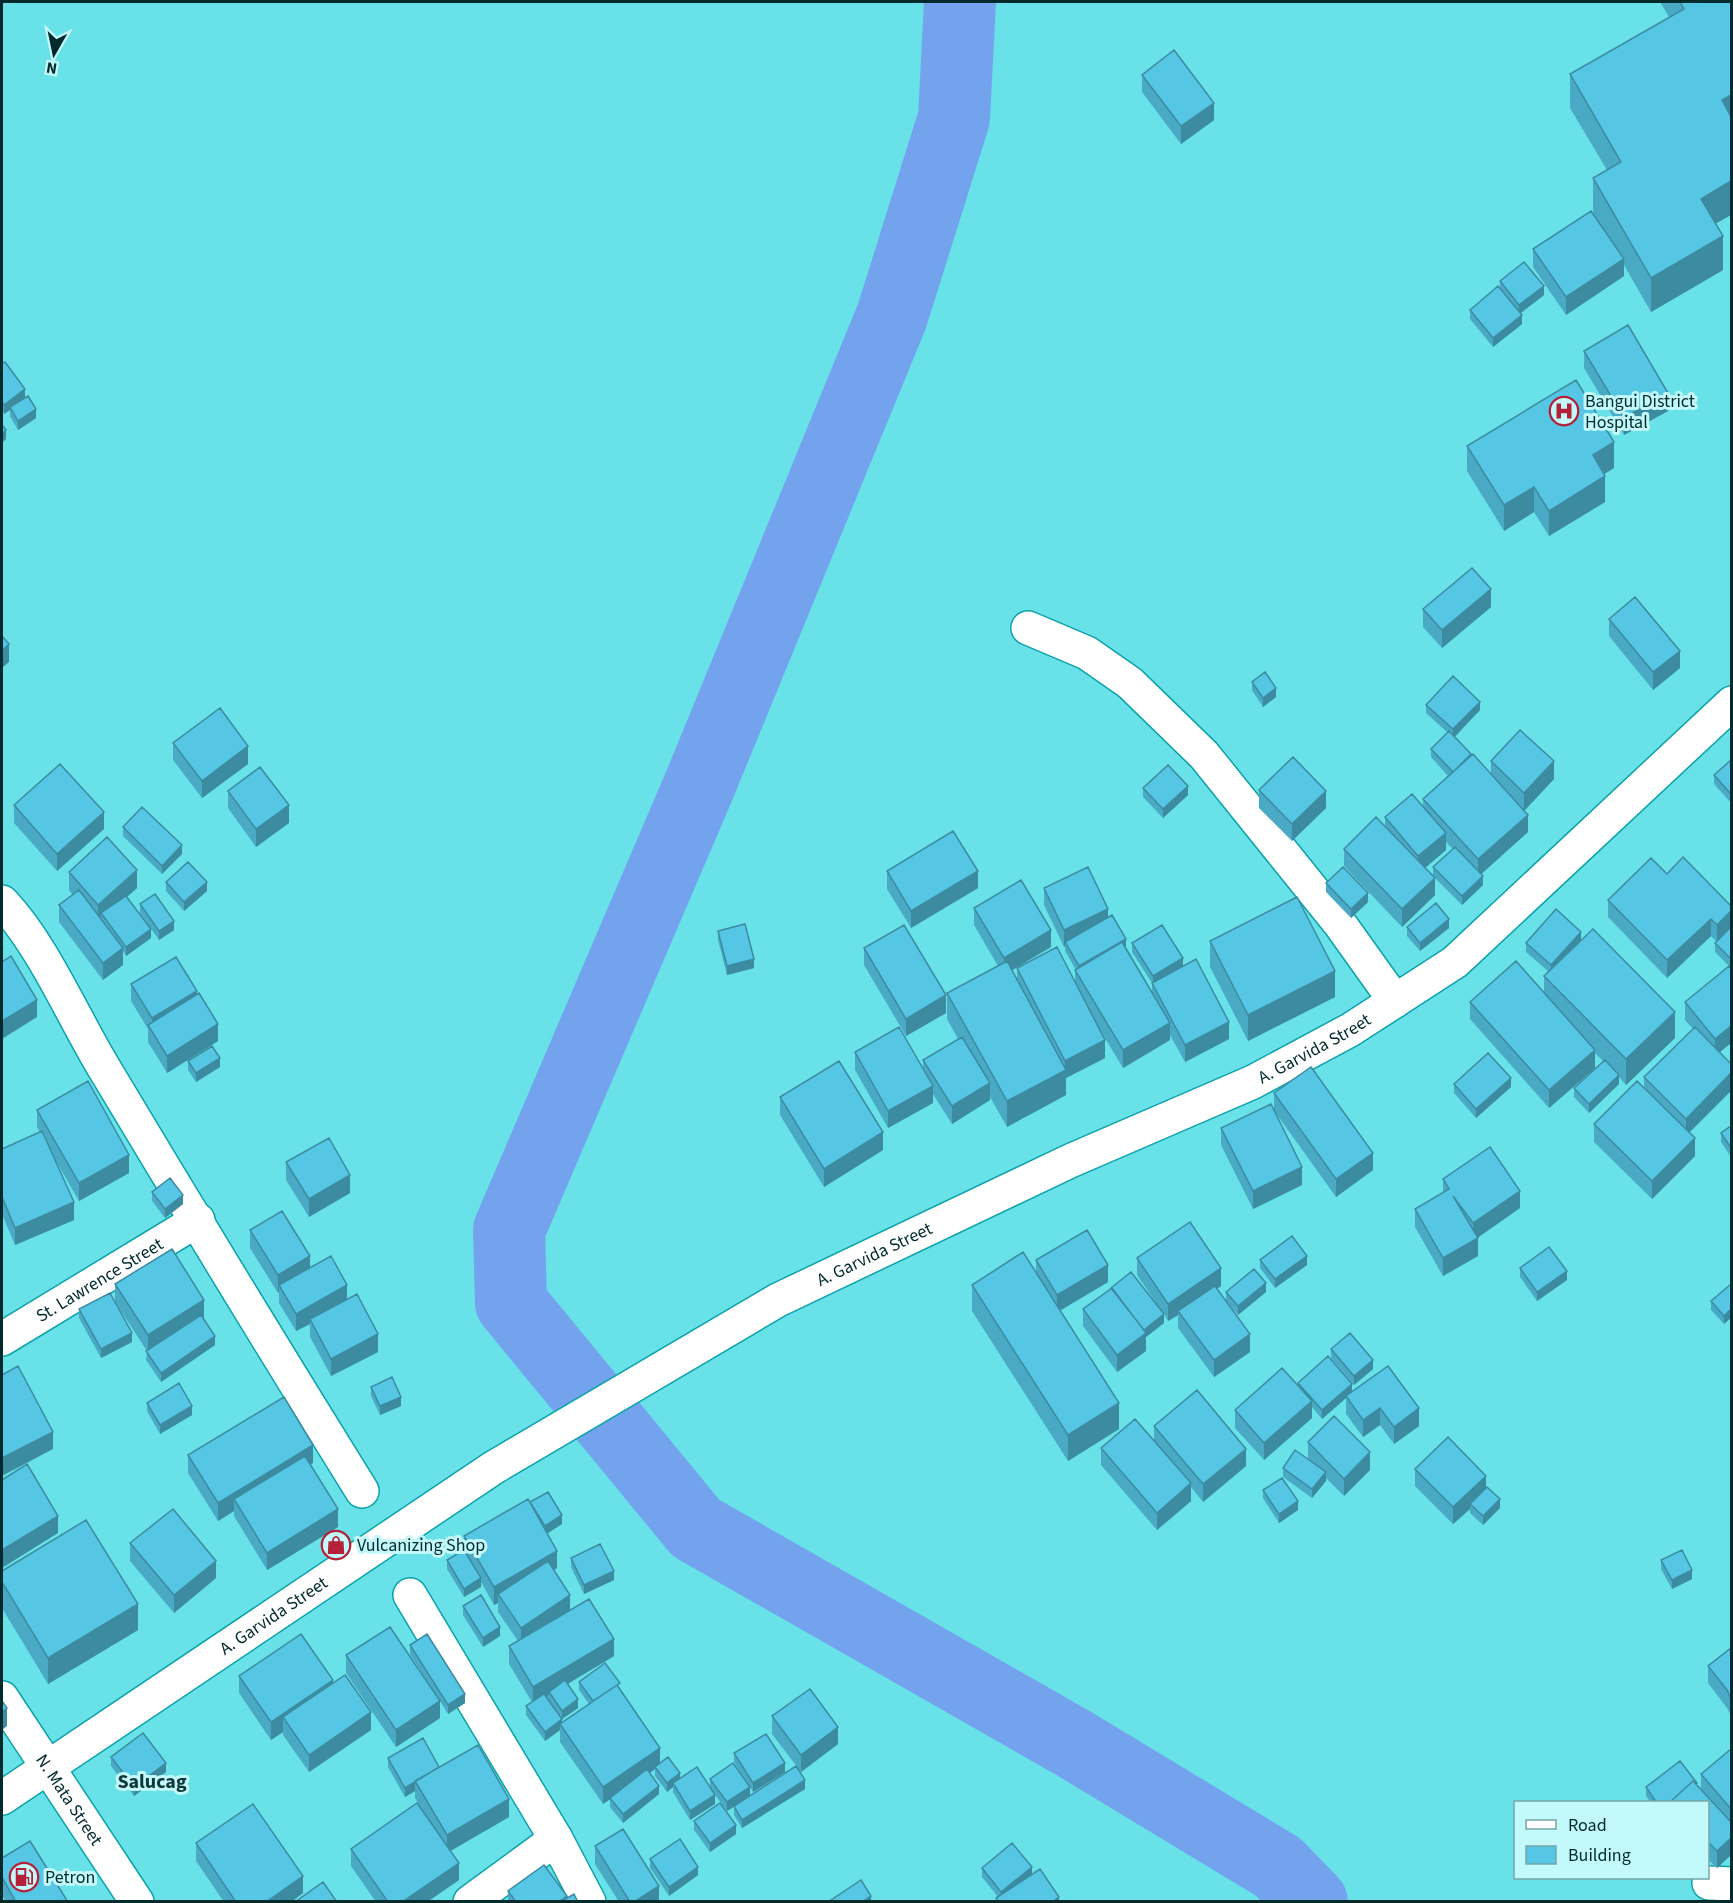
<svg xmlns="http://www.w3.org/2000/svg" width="1733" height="1903" viewBox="0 0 1733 1903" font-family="'Source Sans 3',sans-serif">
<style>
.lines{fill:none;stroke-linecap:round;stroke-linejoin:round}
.river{stroke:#74a3ee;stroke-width:72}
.minor-casing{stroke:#0aa3a9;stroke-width:36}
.major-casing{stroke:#0aa3a9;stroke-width:36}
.minor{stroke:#fff;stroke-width:33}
.major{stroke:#fff;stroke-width:33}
.wall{fill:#4aaac5}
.shaded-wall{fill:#3c8ba0}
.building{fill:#56c6e5;stroke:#3c8ba0;stroke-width:1.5}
.labels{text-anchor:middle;stroke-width:6;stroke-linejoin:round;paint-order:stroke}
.poi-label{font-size:18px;fill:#002a2c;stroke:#c3f9fb;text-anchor:start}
.street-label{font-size:18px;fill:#002a2c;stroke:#c3f9fb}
.neighbourhood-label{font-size:20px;font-weight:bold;fill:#0f3739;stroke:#c3f9fb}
</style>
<rect width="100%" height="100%" fill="#68e2e8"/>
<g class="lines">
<!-- river -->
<path class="river" d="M960 2 954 118 892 316 700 784 509 1230 511 1303 696 1528 1073 1743 1278 1867 1312 1902"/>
<!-- minor casing -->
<g class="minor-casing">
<g id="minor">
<path d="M1028 628 1087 653 1130 683 1204 755 1340 924 1395 1001"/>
<path d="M2 902C43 945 73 1017 104 1068 189 1210 275 1351 362 1491"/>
<path id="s1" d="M2 1339 198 1220"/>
<path d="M410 1595 556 1839 589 1902"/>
<path id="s2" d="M2 1698 137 1902"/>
<path d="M1709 1883 1732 1884"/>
<path d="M470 1902 556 1839"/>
</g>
</g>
<!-- major casing -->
<g class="major-casing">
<g id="major">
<path id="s3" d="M2 1798 493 1468 778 1300 1070 1161 1253 1082 1350 1030 1455 962 1732 703"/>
</g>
</g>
<!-- minor -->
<use href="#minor" class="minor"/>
<!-- major -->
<use href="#major" class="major"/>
</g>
<!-- wall -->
<path class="wall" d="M1660 2H1731L1716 224 1723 270 1651 312 1624 265V276L1566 315 1533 267V249L1597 220 1593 212V178L1607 170 1570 108V74L1669 17Z
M1142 75 1214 120 1181 144 1142 92Z
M1500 281 1544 295 1520 314 1522 324 1493 347 1470 319V310L1500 289Z
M1584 351 1668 411 1624 435 1584 368Z
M2 364 25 397 36 418 18 430 10 416V410L4 414 2 410Z
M1467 446 1614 468 1604 474 1605 502 1549 536 1534 512 1504 531 1467 471Z
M1491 607 1442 648 1423 627V609Z
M1609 619 1680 668 1653 690 1609 636Z
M1252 682 1276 697 1263 707 1252 690Z
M1426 705 1480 710 1455 737 1471 756 1491 774V761L1554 779 1524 811 1528 832 1481 874 1483 885 1462 905 1433 876V867L1453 849 1446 842V850L1425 868 1435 895 1402 927 1344 866V849L1385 826V817L1423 806V799L1448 776 1431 757V749L1448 733 1426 713Z
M173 743 248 764 202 798 173 760Z
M1731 760V803L1714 784V775Z
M1143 788 1188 795 1163 818 1143 797Z
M1259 790 1326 808 1292 841 1259 808Z
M228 791 289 823 256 847 228 808Z
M14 805 104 829 57 871 14 823Z
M123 827 182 854 162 874 123 836Z
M887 871 978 888 911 928 887 889Z
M69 872 137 888 127 897 151 938 126 956 123 951V965L103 980 59 922V905L73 895 69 890Z
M1667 874 1731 905V889V968L1715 952V943L1717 942 1711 936 1667 978 1608 917V900Z
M166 882 207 891 184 911 166 891Z
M1326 883 1368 902 1351 918 1326 892Z
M1044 888 1108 917 1152 991V983L1132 952V943L1183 966 1229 1039 1185 1062 1170 1035V1040L1123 1068 1099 1028 1105 1058 1066 1078V1095L1007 1127 990 1097V1100L952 1124 933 1094V1103L888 1128 855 1070V1052L923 1068V1060L958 1039 947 1019V993L998 966 974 925V908L1051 947 1012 970 1017 979V968L1075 982V970H1076L1065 951V946L1064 947 1044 905Z
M140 904 174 930 159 940 140 913Z
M1407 927 1449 928 1420 951 1407 936Z
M718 931 754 968 727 975 718 940Z
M1581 940 1675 1038 1626 1085 1619 1077V1084L1589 1113 1574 1097V1088L1603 1061 1595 1053V1068L1549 1108 1470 1019V1002L1544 993V976L1549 972 1526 952V943Z
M1210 941 1335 997 1248 1041 1210 967Z
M864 948 946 1013 906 1036 864 965Z
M1731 969V1043L1720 1052 1689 1133 1695 1156 1652 1199 1594 1142V1124L1644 1089V1077L1693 1029 1685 1020V1002Z
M131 984 197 994 218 1041 167 1073 148 1042V1029L131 1001Z
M188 1061 220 1067 196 1082 188 1070Z
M1454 1084 1511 1087 1476 1118 1454 1093Z
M1274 1093 1373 1170 1336 1197 1275 1112 1302 1185 1253 1209 1221 1145V1128L1274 1110Z
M780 1097 883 1150 824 1187 780 1115Z
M37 1110 129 1173 79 1201 56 1161 74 1220 15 1245 2 1214V1149L40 1132 37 1127Z
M1731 1126V1157L1721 1142V1133Z
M286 1162 350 1193 309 1217 286 1180Z
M1443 1179 1520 1208 1478 1237V1256L1443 1276 1415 1227V1209L1443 1193Z
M152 1192 183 1204 165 1218 152 1201Z
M250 1230 310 1268 347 1299 378 1352 331 1376 310 1337V1324L296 1331 279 1303V1292L278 1293 250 1248Z
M1137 1258 1221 1286 1217 1289 1250 1352 1214 1377 1178 1328V1315L1168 1321 1164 1314V1323L1146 1337V1351L1117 1372 1083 1326V1309L1111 1289 1161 1310 1137 1275Z
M1036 1260 1108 1282 1060 1311 1119 1429 1068 1461 972 1311V1285L1036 1273Z
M1260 1260 1307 1265 1275 1288 1260 1268Z
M1520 1268 1567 1280 1537 1301 1520 1277Z
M115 1284 204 1318 203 1319 215 1345 161 1382 146 1360 147 1351 115 1302Z
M1731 1284 1724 1324 1711 1310V1301Z
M1226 1292H1266L1238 1315 1226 1301Z
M79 1309 132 1342 101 1358 79 1318Z
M1331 1349 1373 1369 1354 1385 1331 1358Z
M1298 1383 1352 1391 1419 1426 1394 1444 1380 1425 1363 1437 1346 1414V1398L1322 1419 1312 1407V1418L1264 1460 1235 1428V1410L1298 1385Z
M371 1387 401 1406 380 1415 371 1396Z
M147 1403 192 1415 160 1434 147 1411Z
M1154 1426 1246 1466 1203 1502 1191 1487V1501L1157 1530 1101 1465V1448L1154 1441Z
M1308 1442 1370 1470 1344 1496 1326 1478V1481L1312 1498 1283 1477V1468L1308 1459Z
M188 1455 313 1463 310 1465 338 1527 267 1570 234 1516V1511L218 1521 188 1473Z
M1415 1469 1486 1488 1500 1508 1483 1525 1470 1513V1509L1453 1524 1415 1486Z
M1263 1490 1298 1510 1279 1523 1263 1498Z
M530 1502 562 1524 547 1533 557 1568 554 1570 570 1610 614 1656 568 1684 578 1708 562 1719V1722L589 1704 579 1690V1682L620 1689 660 1763 680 1779 710 1787V1779L750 1795 805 1789 742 1828 734 1815V1807L727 1811 713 1792 715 1804 690 1820 673 1792V1787L667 1792 655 1776V1769L650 1773 659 1794 623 1823 610 1807V1799L603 1804 560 1742V1730L545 1741 526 1715V1706L532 1702 509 1664V1646L518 1641 498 1612V1603L494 1605 481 1582V1587L464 1597 447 1569V1560L464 1551V1536L530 1504Z
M130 1543 216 1578 174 1613 130 1561Z
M571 1558 614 1580 584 1594 571 1567Z
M1661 1560 1692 1579 1672 1589 1661 1569Z
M2 1571 138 1630 48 1684 2 1608Z
M463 1606 500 1636 483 1647 463 1615Z
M410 1645 465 1703 448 1714 440 1701V1718L396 1747 346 1673V1655L438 1699 410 1654Z
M1731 1648V1716L1727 1708 1708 1683V1666Z
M239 1676 333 1683 371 1730 309 1772 283 1735V1732L271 1740 239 1693Z
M772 1716 838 1744 801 1772 772 1734Z
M1731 1749V1855L1717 1868 1707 1858V1803H1651L1646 1796V1787L1697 1784 1701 1789V1774Z
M734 1753 785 1772 753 1792 734 1762Z
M111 1757 166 1772 134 1796 111 1766Z
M388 1758 439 1767 509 1817 450 1851 459 1880 427 1902H376L351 1866V1849L424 1814 415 1798V1791L405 1797 388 1767Z
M694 1821 736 1834 710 1852 694 1830Z
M196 1843 303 1893 291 1902H224L196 1861Z
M595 1846 659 1902H619L595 1864Z
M2 1858 68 1902H6L2 1895Z
M650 1859 698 1875 669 1896 650 1868Z
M982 1868 1059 1902H996V1898L998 1897 982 1877Z
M508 1891 567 1898 578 1902H510L508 1899Z"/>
<!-- shaded-wall -->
<path class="shaded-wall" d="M1731 95V128L1722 100Z
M1214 103V120L1181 144V126Z
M1731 181V215L1701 232V199Z
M1723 236V270L1651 312V278Z
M1624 259V276L1566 315V297Z
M1544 286V295L1519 314V305Z
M1522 315V324L1493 347V338Z
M25 389V398L10 407V410L4 414V405Z
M1668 393V411L1624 435V418Z
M36 409V418L18 430V421Z
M6 430V439L2 443V434Z
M1614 442V468L1593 481V455Z
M1605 476V502L1549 536V511Z
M1534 487V512L1504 531V505Z
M1491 589V607L1442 648V630Z
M9 644V662L2 668V651Z
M1680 651V668L1653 690V672Z
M1276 688V697L1263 707V698Z
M1480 702V710L1453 738V729Z
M248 746V764L202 798V781Z
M1554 761V779L1524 811V793Z
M1188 786V795L1163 818V809Z
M1326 791V808L1292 841V824Z
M289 805V823L256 847V829Z
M104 812V829L57 871V854Z
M1528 815V832L1478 877V859Z
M1446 833V850L1418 874V856Z
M182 845V854L162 874V866Z
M137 870V888L104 917 101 913V919L98 922V905Z
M978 871V888L911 928V911Z
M1483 876V885L1462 905V896Z
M1435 878V895L1402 927V909Z
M207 882V891L184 911V902Z
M1368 893V902L1351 918V909Z
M1108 909V926L1065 942V946L1064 947V930Z
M1731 911V929L1717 942V925Z
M1449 919V928L1420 951V943Z
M1711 919V936L1667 978V960Z
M174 921V930L159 940V931Z
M151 929V938L126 956V947Z
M1051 930V947L1004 975V958Z
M1581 932V940L1551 974V965Z
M1126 939V947L1079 975V966Z
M123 948V965L103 980V963Z
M1183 958V967L1153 985V976Z
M754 959V968L727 975V966Z
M1335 971V997L1248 1041V1015Z
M197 991V1009L152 1031V1018Z
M946 995V1013L906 1036V1019Z
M37 1000V1017L2 1039V1021Z
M1675 1012V1038L1626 1085V1059Z
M1229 1022V1039L1185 1062V1045Z
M1170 1023V1040L1123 1068V1050Z
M218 1024V1041L167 1073V1056Z
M1731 1026V1043L1715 1056V1039Z
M1105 1040V1058L1066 1078V1095L1007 1127V1101L1065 1070V1061Z
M1595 1050V1068L1549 1108V1090Z
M220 1058V1067L196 1082V1073Z
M1731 1073V1091L1686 1136V1119Z
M1619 1075V1084L1589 1113V1104Z
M1511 1078V1087L1476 1118V1109Z
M990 1083V1100L952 1124V1106Z
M933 1086V1103L888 1128V1111Z
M883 1132V1150L824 1187V1169Z
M1695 1138V1156L1652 1199V1181Z
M1373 1153V1170L1336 1197V1179Z
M129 1155V1173L79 1201V1183Z
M1302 1167V1185L1253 1209V1191Z
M350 1175V1193L309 1217V1199Z
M1520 1191V1208L1473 1241V1223Z
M183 1195V1204L165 1218V1209Z
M74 1202V1220L15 1245V1228Z
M1478 1238V1256L1443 1276V1258Z
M310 1256V1274L279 1285V1292L278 1293V1275Z
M1307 1256V1265L1275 1288V1279Z
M1108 1265V1282L1057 1312V1295Z
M1221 1268V1286L1180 1313 1178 1311V1315L1168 1321V1304Z
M1567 1271V1280L1537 1301V1292Z
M1266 1283V1292L1238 1315V1306Z
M347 1285V1302L310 1319V1324L296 1331V1314Z
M204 1300V1318L148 1353V1335Z
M1731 1309V1318L1724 1324V1316Z
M1164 1314V1323L1146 1337V1351L1117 1372V1355L1144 1335V1330Z
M132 1333V1342L101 1358V1349Z
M378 1334V1352L331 1376V1359Z
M1250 1334V1352L1214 1377V1360Z
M215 1336V1345L161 1382V1373Z
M1373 1360V1369L1354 1385V1376Z
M1352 1384V1392L1346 1396V1398L1322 1419V1410Z
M401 1397V1406L380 1415V1406Z
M1312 1401V1418L1264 1460V1443Z
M1119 1403V1429L1068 1461V1435Z
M192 1406V1415L160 1434V1425Z
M1380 1408V1425L1363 1437V1420Z
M1419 1408V1426L1394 1444V1427Z
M53 1432V1449L2 1476V1458Z
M313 1445V1463L239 1508 234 1499V1511L218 1521V1503Z
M1246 1449V1466L1203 1502V1484Z
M1370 1452V1470L1344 1496V1479Z
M1326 1472V1481L1312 1498V1489Z
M1486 1476V1493L1470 1504V1509L1453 1524V1507Z
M1191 1483V1501L1157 1530V1513Z
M1500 1499V1508L1483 1525V1516Z
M1298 1501V1510L1279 1523V1514Z
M338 1509V1527L267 1570V1553Z
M562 1515V1524L545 1535V1526Z
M58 1516V1533L2 1568V1550Z
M557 1551V1568L503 1600 498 1594V1603L494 1605V1587Z
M216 1561V1578L174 1613V1595Z
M1692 1570V1579L1672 1589V1580Z
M614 1571V1580L584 1594V1585Z
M481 1578V1587L464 1597V1589Z
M570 1595V1613L521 1646V1628Z
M138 1604V1630L48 1684V1658Z
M500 1627V1636L483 1647V1638Z
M614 1639V1656L550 1694 549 1692V1695L533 1704V1687Z
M333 1680V1697L283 1717V1732L271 1740V1722Z
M465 1694V1703L448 1714V1705Z
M578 1699V1708L562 1719V1728L560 1724V1730L545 1741V1732L562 1719V1711Z
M440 1701V1718L396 1747V1730Z
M7 1708V1726L2 1730V1712Z
M371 1712V1730L309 1772V1755Z
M838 1727V1744L801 1772V1755Z
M660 1748V1766L655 1767V1769L603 1804V1787Z
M166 1763V1772L134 1796V1787Z
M785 1763V1772L753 1792V1783Z
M680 1773V1781L673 1783V1787L667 1792V1783Z
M805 1780V1789L742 1828V1820Z
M415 1782V1791L405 1797V1788Z
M659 1786V1794L623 1823V1814Z
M750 1787V1796L727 1811V1802Z
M715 1795V1804L690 1820V1811Z
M509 1799V1817L447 1853V1835Z
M736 1825V1834L710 1852V1843Z
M1731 1838V1855L1717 1868V1851Z
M459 1863V1880L427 1902H402Z
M698 1867V1875L669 1896V1887Z
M1032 1867V1876L1001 1900V1892Z
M303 1876V1893L291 1902H266Z
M659 1886V1902H634Z
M871 1896V1902H862Z
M1059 1897V1902H1052Z"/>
<!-- building -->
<path class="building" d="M1680 2H1731V95L1722 100 1731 117V181L1701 199 1723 236 1651 278 1593 178 1621 162 1570 74 1684 9Z
M1174 50 1214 103 1181 126 1142 75Z
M1591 211 1624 259 1566 297 1533 249Z
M1524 262 1544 286 1519 305 1500 281Z
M1498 286 1522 315 1493 338 1470 310Z
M1628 325 1668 393 1624 418 1584 351Z
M5 362 25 389 4 405 2 401V364Z
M1576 380 1614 442 1593 455 1605 476 1549 511 1534 487 1504 505 1467 446Z
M28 396 36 409 18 421 10 407Z
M2 425 6 430 2 434Z
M1472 568 1491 589 1442 630 1423 609Z
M1635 597 1680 651 1653 672 1609 619Z
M2 636 9 644 2 651Z
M1265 672 1276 688 1263 698 1252 682Z
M1453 676 1480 702 1453 729 1426 705Z
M220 708 248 746 202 781 173 743Z
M1520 730 1554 761 1524 793 1491 761Z
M1449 731 1471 754 1453 772 1431 749Z
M1473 754 1528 815 1478 859 1423 799Z
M1293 757 1326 791 1292 824 1259 790Z
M1731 760V794L1714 775Z
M60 764 104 812 57 854 14 805Z
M1168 765 1188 786 1163 809 1143 788Z
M260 767 289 805 256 829 228 791Z
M1412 794 1446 833 1418 856 1385 817Z
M142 807 182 845 162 866 123 827Z
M1376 817 1435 878 1402 909 1344 849Z
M953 831 978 871 911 911 887 871Z
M107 837 137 870 98 905 69 872Z
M1455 847 1483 876 1462 896 1433 867Z
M1683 857 1731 906V911L1717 925 1711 919 1667 960 1608 900 1651 858 1667 874Z
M188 862 207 882 184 902 166 882Z
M1088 867 1108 909 1064 930 1044 888Z
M1343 867 1368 893 1351 909 1326 883Z
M1021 880 1051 930 1004 958 974 908Z
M79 890 123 948 103 963 59 905Z
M155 894 174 921 159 931 140 904Z
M126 896 151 929 126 947 101 913Z
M1297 897 1335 971 1248 1015 1210 941Z
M1436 903 1449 919 1420 943 1407 927Z
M1556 909 1581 932 1551 965 1526 943Z
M1112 915 1126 939 1079 966 1065 942Z
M745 924 754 959 727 966 718 931Z
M904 925 946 995 906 1019 864 948Z
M1162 925 1183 958 1153 976 1132 943Z
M1730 928 1731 930V959L1715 943Z
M1593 929 1675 1012 1626 1059 1544 976Z
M1122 942 1170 1023 1123 1050 1075 970Z
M1057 947 1105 1040 1065 1061 1017 968Z
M11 956 37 1000 2 1021V962Z
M176 957 197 991 152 1018 131 984Z
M1196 959 1229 1022 1185 1045 1152 983Z
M1007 961 1066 1070 1007 1101 947 993Z
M1516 961 1595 1050 1549 1090 1470 1002Z
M1729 966 1731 969V1026L1715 1039 1685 1002Z
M199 993 218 1024 167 1056 148 1025Z
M899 1027 933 1086 888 1111 855 1052Z
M1695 1027 1731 1064V1073L1686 1119 1644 1077Z
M962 1037 990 1083 952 1106 923 1060Z
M212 1046 220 1058 196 1073 188 1061Z
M1488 1053 1511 1078 1476 1109 1454 1084Z
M1605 1060 1619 1075 1589 1104 1574 1088Z
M839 1061 883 1132 824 1169 780 1097Z
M1311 1067 1373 1153 1336 1179 1274 1093Z
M88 1081 129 1155 79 1183 37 1110Z
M1637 1081 1695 1138 1652 1181 1594 1124Z
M1271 1104 1302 1167 1253 1191 1221 1128Z
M1731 1126V1148L1721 1133Z
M42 1131 74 1202 15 1228 2 1197V1149Z
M329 1138 350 1175 309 1199 286 1162Z
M1490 1147 1520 1191 1473 1223 1453 1196 1478 1238 1443 1258 1415 1209 1449 1189 1443 1179Z
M170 1178 183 1195 165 1209 152 1192Z
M282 1211 310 1256 278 1275 250 1230Z
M1190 1222 1221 1268 1168 1304 1137 1258Z
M1087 1230 1108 1265 1057 1295 1036 1260Z
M1292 1236 1307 1256 1275 1279 1260 1260Z
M1549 1247 1567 1271 1537 1292 1520 1268Z
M172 1249 204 1300 148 1335 115 1284Z
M1023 1252 1119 1403 1068 1435 972 1285Z
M331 1256 347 1285 296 1314 279 1285Z
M1254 1269 1266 1283 1238 1306 1226 1292Z
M1131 1272 1164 1314 1144 1330 1111 1288Z
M1731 1284V1309L1724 1316 1711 1301Z
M1215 1286 1250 1334 1214 1360 1178 1311Z
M1112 1288 1146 1333 1117 1355 1083 1309Z
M110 1293 132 1333 101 1349 79 1309Z
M357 1294 378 1334 331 1359 310 1319Z
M201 1315 215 1336 161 1373 146 1351Z
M1350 1333 1373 1360 1354 1376 1331 1349Z
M1328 1356 1352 1384 1322 1410 1298 1383Z
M18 1366 53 1432 2 1458V1375Z
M1388 1366 1419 1408 1394 1427 1380 1408 1363 1420 1346 1396Z
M1282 1368 1312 1401 1264 1443 1235 1410Z
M392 1377 401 1397 380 1406 371 1387Z
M179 1383 192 1406 160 1425 147 1403Z
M1197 1390 1246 1449 1203 1484 1154 1426Z
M284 1397 313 1445 218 1503 188 1455Z
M1334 1416 1370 1452 1344 1479 1308 1442Z
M1135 1419 1191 1483 1157 1513 1101 1448Z
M1448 1437 1486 1476 1453 1507 1415 1469Z
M1295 1450 1326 1472 1312 1489 1283 1468Z
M305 1456 338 1509 267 1553 234 1499Z
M27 1464 58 1516 2 1550V1480Z
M1282 1478 1298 1501 1279 1514 1263 1490Z
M1487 1487 1500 1499 1483 1516 1470 1504Z
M548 1492 562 1515 545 1526 530 1502Z
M528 1499 557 1551 494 1587 464 1536Z
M173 1509 216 1561 174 1595 130 1543Z
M86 1520 138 1604 48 1658 2 1582V1571Z
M600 1544 614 1571 584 1585 571 1558Z
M464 1550 481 1578 464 1589 447 1560Z
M1682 1550 1692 1570 1672 1580 1661 1560Z
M548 1561 570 1595 521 1628 498 1594Z
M481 1595 500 1627 483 1638 463 1606Z
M589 1599 614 1639 533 1687 509 1646Z
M390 1627 440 1701 396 1730 346 1655Z
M301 1634 333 1680 271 1722 239 1676Z
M427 1634 465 1694 448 1705 410 1645Z
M1731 1648V1699L1727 1690 1708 1666Z
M605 1663 620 1683 593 1701 579 1682Z
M345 1675 371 1712 309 1755 283 1717Z
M565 1680 578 1699 562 1711 549 1692Z
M617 1685 660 1748 603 1787 560 1724Z
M810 1689 838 1727 801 1755 772 1716Z
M544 1694 562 1719 545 1732 526 1706Z
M2 1701 7 1708 2 1712Z
M143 1733 166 1763 134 1787 111 1757Z
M766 1734 785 1763 753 1783 734 1753Z
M423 1738 439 1767 405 1788 388 1758Z
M478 1745 509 1799 447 1835 415 1781Z
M1731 1749V1809L1701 1774Z
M668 1757 680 1773 667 1783 655 1767Z
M1680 1761 1697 1783 1696 1784 1693 1781 1669 1803H1657L1646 1787Z
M733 1763 750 1787 727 1802 710 1779Z
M796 1766 805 1780 742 1820 734 1806Z
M697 1767 715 1795 690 1811 673 1783Z
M647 1769 659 1786 623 1814 610 1798Z
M1693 1781 1731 1822V1838L1717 1851 1707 1841V1803H1669Z
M417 1803 459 1863 402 1902H388L351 1849Z
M720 1803 736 1825 710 1843 694 1821Z
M253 1804 303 1876 266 1902H236L196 1843Z
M623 1829 659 1886 634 1902H630L595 1846Z
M680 1839 698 1867 669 1887 650 1859Z
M30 1841 68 1902H16L2 1877V1858Z
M1012 1843 1032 1867 1001 1892 982 1868Z
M544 1865 567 1896 559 1902H516L508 1891Z
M1040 1869 1059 1897 1052 1902H999L996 1898Z
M861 1880 871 1896 862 1902H828Z
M323 1882 337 1902H295Z
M574 1894 578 1902H560Z"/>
<!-- icons -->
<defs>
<g id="hospital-ring" transform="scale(1.5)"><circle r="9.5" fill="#c3f9fb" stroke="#b32037" stroke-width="1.5"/><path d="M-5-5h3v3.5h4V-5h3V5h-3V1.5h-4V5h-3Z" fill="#b32037"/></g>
<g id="shop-ring" transform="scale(1.5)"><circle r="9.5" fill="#c3f9fb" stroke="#b32037" stroke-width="1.5"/><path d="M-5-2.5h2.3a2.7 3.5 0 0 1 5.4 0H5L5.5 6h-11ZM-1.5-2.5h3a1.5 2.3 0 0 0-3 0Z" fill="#b32037"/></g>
<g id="fuel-ring" transform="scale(1.5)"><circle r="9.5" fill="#c3f9fb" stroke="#b32037" stroke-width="1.5"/><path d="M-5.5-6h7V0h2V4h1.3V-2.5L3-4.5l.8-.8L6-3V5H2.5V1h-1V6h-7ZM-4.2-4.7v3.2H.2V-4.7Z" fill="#b32037"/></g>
</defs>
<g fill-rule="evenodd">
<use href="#hospital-ring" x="1564" y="411"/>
<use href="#shop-ring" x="336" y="1545"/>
<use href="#fuel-ring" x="24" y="1877"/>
</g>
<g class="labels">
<!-- poi labels -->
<g class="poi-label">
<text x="1585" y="407">Bangui District<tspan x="1585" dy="21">Hospital</tspan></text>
<text x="357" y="1551">Vulcanizing Shop</text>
<text x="45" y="1883">Petron</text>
</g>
<!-- street labels -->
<g class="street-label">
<text dy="6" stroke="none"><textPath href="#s3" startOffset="1515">A. Garvida Street</textPath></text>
<text dy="6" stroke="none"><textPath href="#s3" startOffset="1029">A. Garvida Street</textPath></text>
<text dy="6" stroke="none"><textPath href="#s1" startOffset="114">St. Lawrence Street</textPath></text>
<text dy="6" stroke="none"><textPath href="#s3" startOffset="327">A. Garvida Street</textPath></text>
<text dy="6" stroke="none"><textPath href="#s2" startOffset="122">N. Mata Street</textPath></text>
</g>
<!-- neighbourhood labels -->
<g class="neighbourhood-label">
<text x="152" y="1788">Salucag</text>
</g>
</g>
<!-- border -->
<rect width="1733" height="1903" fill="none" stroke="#002a2c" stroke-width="6"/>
<!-- legend -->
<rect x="1514" y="1801" width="195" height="78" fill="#c3f9fb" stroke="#75a6a8" stroke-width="1.5"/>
<rect x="1526" y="1820" width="30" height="9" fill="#ffffff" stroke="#75a6a8" stroke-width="1.5"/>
<text x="1568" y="1831" font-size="18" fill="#002a2c">Road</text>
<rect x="1526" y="1846" width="30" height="18" fill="#56c6e5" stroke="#75a6a8" stroke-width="1.5"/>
<text x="1568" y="1861" font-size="18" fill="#002a2c">Building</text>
<!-- north arrow -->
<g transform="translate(54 54) rotate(189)" stroke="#c3f9fb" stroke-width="4.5" paint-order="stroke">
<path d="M0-4.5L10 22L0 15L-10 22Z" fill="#002a2c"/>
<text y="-9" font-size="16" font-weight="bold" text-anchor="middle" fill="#002a2c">N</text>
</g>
</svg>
